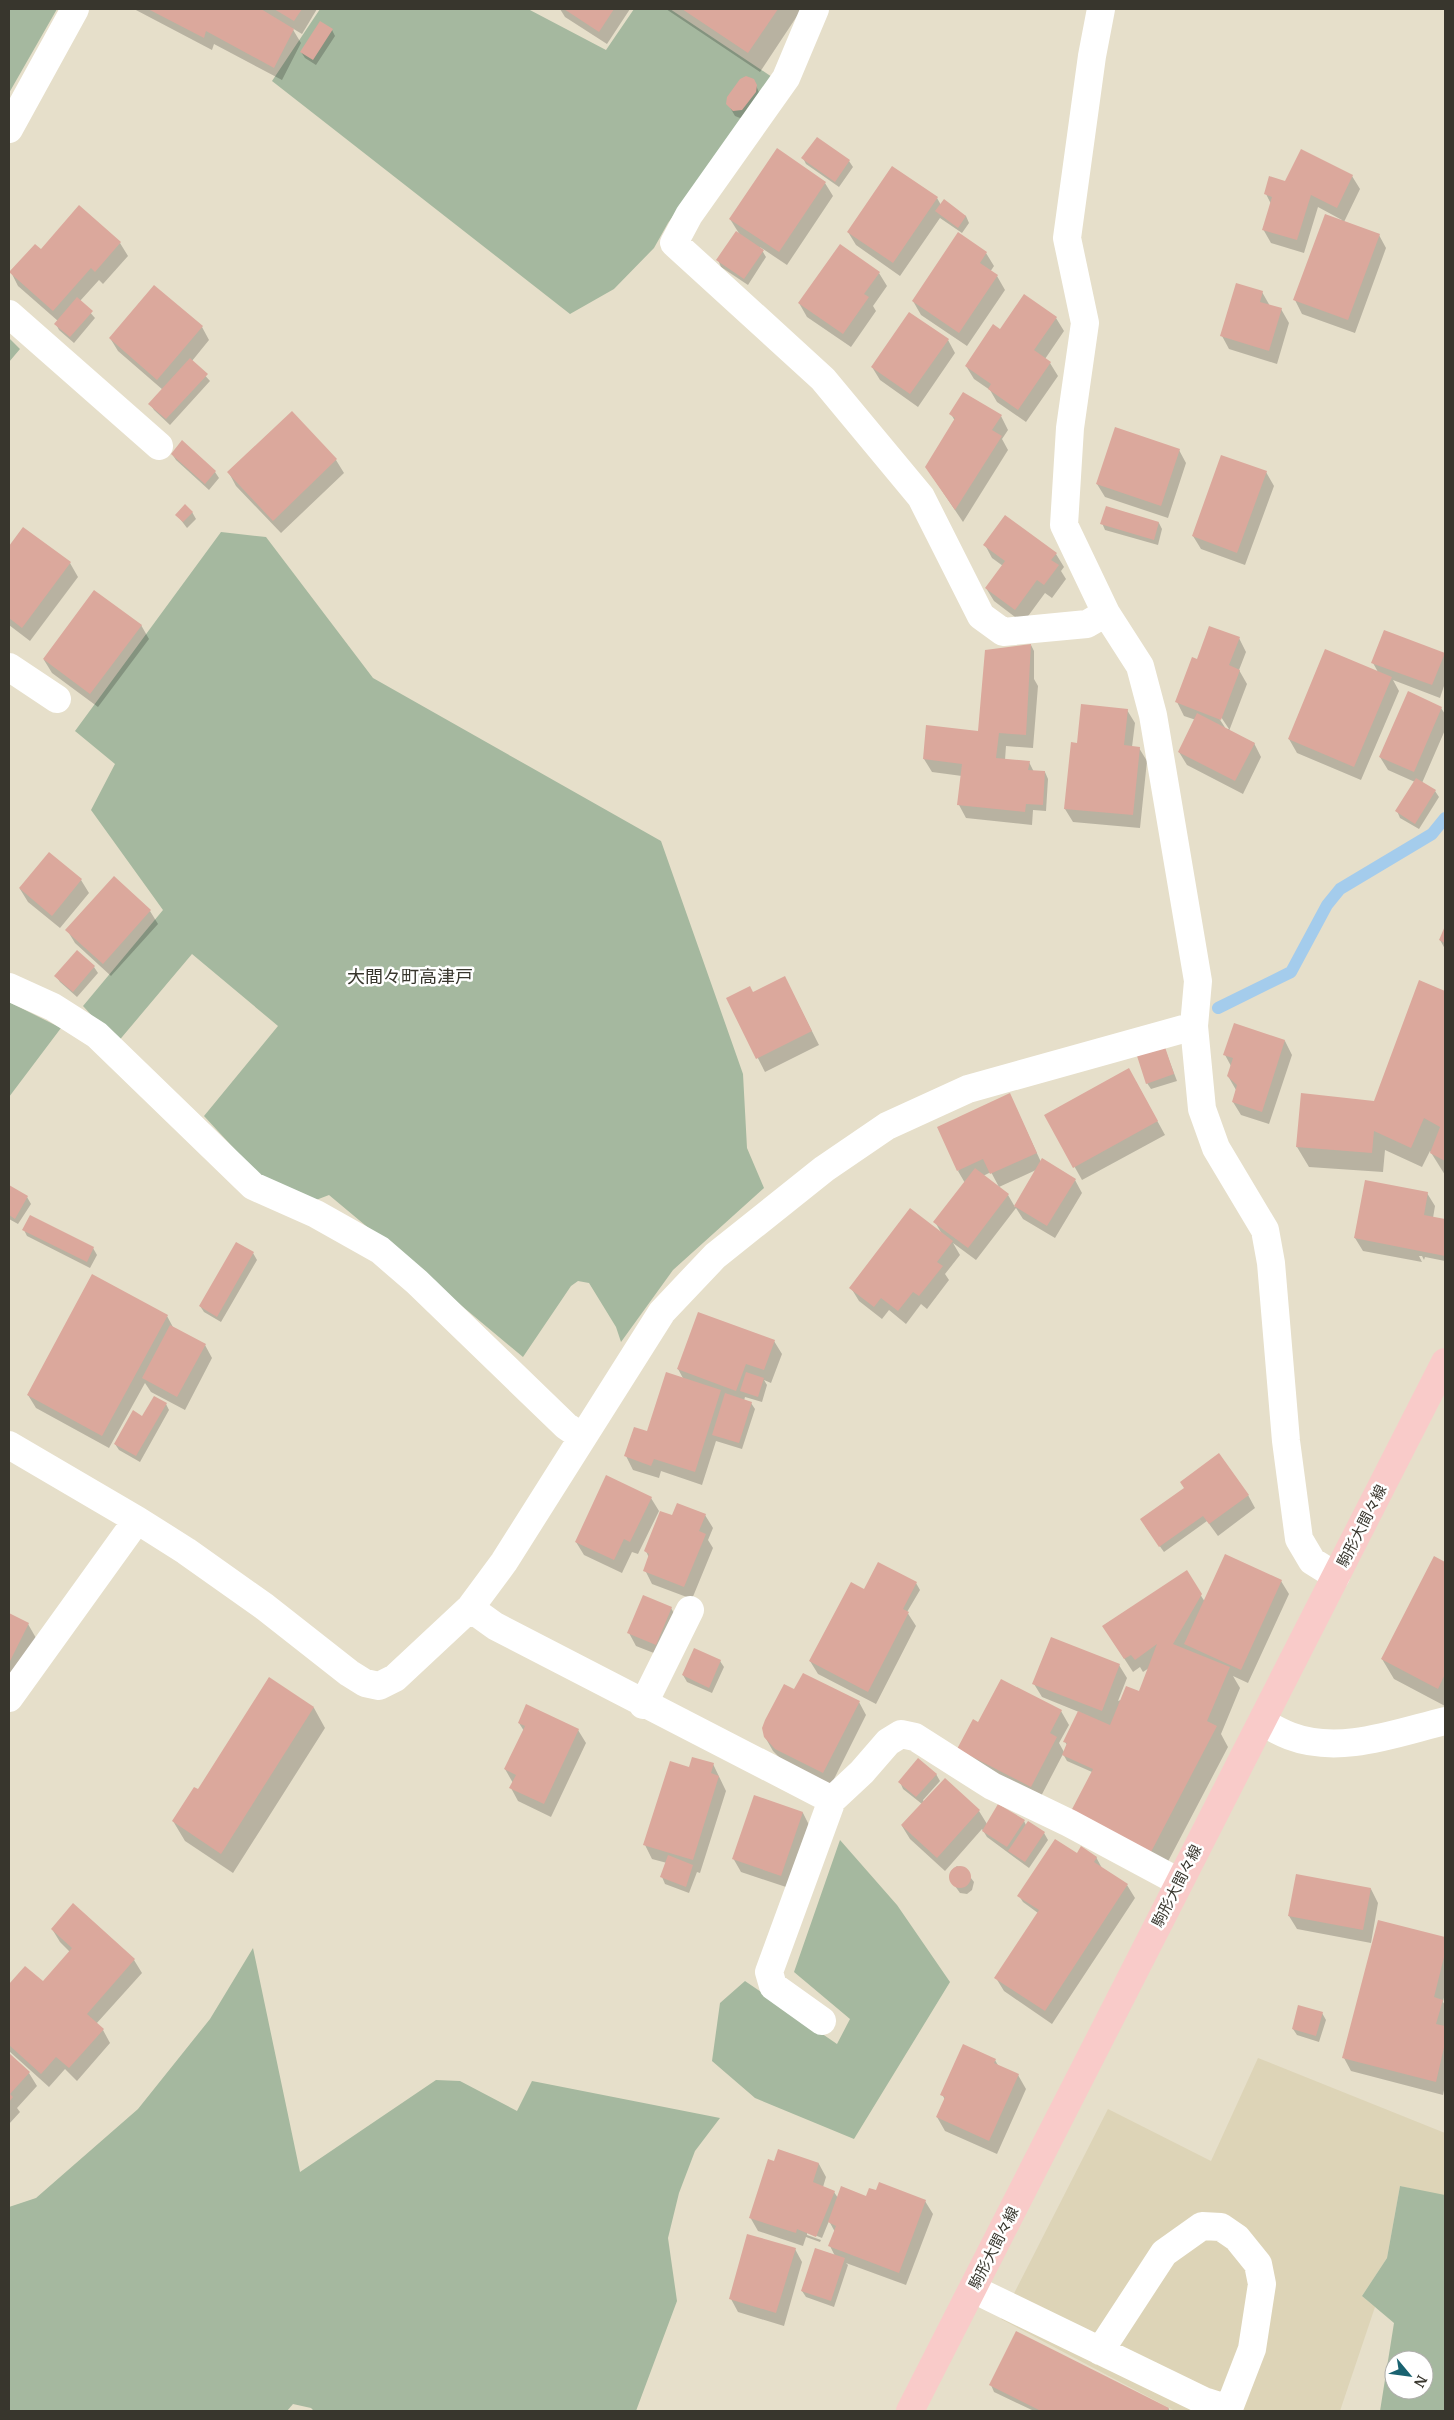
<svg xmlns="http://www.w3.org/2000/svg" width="1454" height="2420" viewBox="0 0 1454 2420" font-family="Merriweather,'Noto Sans JP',serif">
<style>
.built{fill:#ddd4b7}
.green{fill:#a5b89f;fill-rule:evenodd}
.shadow{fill:#0003;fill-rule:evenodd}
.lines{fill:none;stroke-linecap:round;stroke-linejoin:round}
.stream{stroke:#a4ccec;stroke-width:12}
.building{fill:#dba89c}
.minor{stroke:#fff;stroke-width:28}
.major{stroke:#f9cbc9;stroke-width:28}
.labels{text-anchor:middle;stroke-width:5;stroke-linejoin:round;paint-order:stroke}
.street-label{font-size:15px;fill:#38362d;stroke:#fff}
.quarter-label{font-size:18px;fill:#38362d;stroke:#fff}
</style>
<rect width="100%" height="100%" fill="#e6dfca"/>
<!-- built -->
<path class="built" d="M1258 2058 1445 2133V2196L1400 2186 1387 2258 1362 2296 1375 2307 1340 2411H1175L1001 2319 1108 2109 1211 2161Z"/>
<!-- green -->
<path class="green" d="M9 9H57L9 93Z
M320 9H528L606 50 634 9H670L772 77 668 223 654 248 614 289 570 314 272 81Z
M9 338 20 349 9 362Z
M221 532 266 537 373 678 661 841 743 1074 747 1148 764 1188 673 1270 621 1342 616 1327 589 1283 578 1281 571 1286 523 1357 329 1195 316 1200 265 1182 204 1116 278 1026 192 954 117 1043 83 1006 163 910 91 810 115 764 75 731Z
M9 1002 61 1028 9 1097Z
M840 1840 897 1905 950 1982 854 2139 755 2098 712 2061 720 2003 745 1981 837 2044 850 2019 794 1972Z
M253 1948 300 2172 436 2080 460 2081 517 2111 532 2081 720 2118 695 2151 679 2193 668 2238 677 2301 636 2411H314L311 2408 293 2404 287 2411H9V2207L36 2198 138 2109 210 2019Z
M1400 2186 1445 2195V2411H1380L1394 2323 1362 2296 1387 2258ZM1394 2360H1424V2390H1394Z"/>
<!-- shadow -->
<path class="shadow" d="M134 9H317L302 34 292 28 301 43 282 80 214 44 212 50Z
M560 9H630L607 44 565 17Z
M666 9H800L801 10 760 72Z
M332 30 335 36 316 65 305 58 301 52Z
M755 83 760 95 746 116 740 118 735 116 728 104Z
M777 150 825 183 833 196 787 265 760 247 766 257 748 285 721 267 718 260 740 235 730 219Z
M803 158 849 161 853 167 839 187 806 164Z
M1352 176 1360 189 1344 222 1379 235 1386 248 1355 333 1302 314 1295 300 1342 220 1318 207 1304 253 1271 243 1263 229 1271 204 1266 194Z
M937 198 941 205 966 216 969 223 962 233 940 218 900 276 856 245 848 232Z
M120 243 128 256 103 284 99 280 80 301 95 318 74 343 59 330 56 324 58 321 18 286 11 272 41 251Z
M986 253 994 266 990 272 997 276 1005 290 967 346 921 315 913 301Z
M879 273 887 286 873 306 876 311 851 347 807 317 799 303Z
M1262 292 1270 306 1281 309 1289 323 1277 364 1229 349 1222 336Z
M1056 318 1064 331 1045 359 1050 363 1058 376 1026 422 997 402 990 390 974 379 966 366 1000 331Z
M202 327 209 340 192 361 210 381 170 425 154 410 150 404 163 390 118 351 110 338Z
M948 340 955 353 918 407 880 380 872 367Z
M292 413 336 460 344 473 281 533 236 486 229 473Z
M951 414 1001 416 1008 430 1002 439 1008 450 963 522 926 467 955 421Z
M182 442 215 472 219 478 209 490 176 460 172 454Z
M1179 450 1186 463 1168 518 1105 497 1097 484Z
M1266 472 1274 486 1245 565 1201 549 1193 536Z
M192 512 196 519 187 528 177 515Z
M1102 523H1159L1162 529 1158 545 1105 530Z
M23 528 70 563 78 577 30 641 9 625V548Z
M985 545 1056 554 1064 567 1061 571 1066 579 1052 598 1045 593 1023 623 994 601 986 588 1003 566 992 558Z
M141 625 149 639 98 707 52 673 44 660Z
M1239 638 1246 652 1239 670 1247 684 1229 731 1254 743 1261 757 1243 794 1187 765 1179 752 1196 720 1184 716 1177 702 1198 661ZM1219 714 1229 729H1226L1217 715Z
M1031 645 1034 651V679L1038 686 1033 748 1006 746 1005 760 1029 762 1034 772H1045L1048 779 1046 811 1033 810 1032 825 966 818 959 805 962 776 932 772 924 759 979 732Z
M1444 654 1445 683 1440 698 1393 680 1399 691 1361 780 1297 753 1289 739 1378 672 1373 663Z
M1441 708 1445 714V730L1422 783 1435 791 1439 797 1419 829 1400 818 1397 811 1415 782 1388 770 1380 757Z
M1127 710 1135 723 1132 747 1139 748 1147 761 1140 828 1073 822 1065 809 1078 744Z
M49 854 81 880 89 893 60 928 28 902 20 889Z
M150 911 158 924 111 976 75 943 67 930Z
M1445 929V949L1440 940Z
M94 967 98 973 77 997 60 982 56 976Z
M785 978 819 1045 765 1072 727 998 753 994Z
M1420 981 1445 992V1175L1430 1151 1422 1167 1385 1150 1383 1172 1309 1167 1297 1147 1375 1102Z
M1285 1041 1292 1055 1269 1124 1241 1115 1233 1102 1236 1090 1228 1076 1231 1066 1225 1055Z
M1165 1049 1177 1081 1151 1089 1147 1083Z
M1136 1082 1165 1135 1082 1180 1046 1116Z
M1010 1095 1041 1162 1075 1180 1082 1193 1055 1238 1023 1219 1016 1208 976 1260 953 1243 960 1255 945 1274 949 1280 927 1309 921 1304 906 1324 889 1310 882 1319 859 1301 851 1288 942 1234 935 1222 965 1183 958 1171ZM1036 1170 1015 1207 1008 1195 983 1176 991 1172 999 1187Z
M9 1187 27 1197 31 1204 18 1224 9 1219Z
M1427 1193 1435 1206 1433 1218 1445 1220V1261L1425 1257 1424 1260 1422 1256H1419L1422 1262 1363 1251 1355 1238Z
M24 1230 93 1248 97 1255 90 1268 27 1236Z
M253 1253 257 1260 221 1322 204 1312 200 1306Z
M167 1316 174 1329 205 1345 212 1358 185 1410 151 1392 145 1383 109 1448 36 1408 28 1395Z
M774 1341 782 1354 771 1383 764 1380 767 1385 762 1402 745 1397 744 1401 751 1403 755 1409 742 1449 716 1441 702 1485 661 1471 659 1478 633 1470 626 1456 648 1432 684 1380 678 1369Z
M166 1404 169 1410 140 1462 119 1450 115 1444 143 1418Z
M1248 1495 1255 1508 1218 1536 1207 1521 1164 1552 1145 1526Z
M651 1498 659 1511 638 1554 632 1552 622 1573 584 1555 576 1542Z
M705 1515 713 1528 708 1540 713 1548 692 1599 652 1584 645 1570 649 1558 646 1551 672 1517Z
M1435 1558 1445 1564V1706L1394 1679 1382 1659Z
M1186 1572 1205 1602 1281 1581 1289 1594 1248 1683 1233 1676 1240 1688 1221 1734 1228 1747 1163 1871 1092 1772 1067 1761 1063 1754 1039 1800 966 1762 979 1724 1061 1711 1069 1725 1059 1743 1064 1752 1067 1745 1065 1742 1079 1712 1042 1697 1034 1684 1119 1665 1127 1678 1118 1701 1139 1693 1149 1668 1143 1672 1140 1667 1133 1672 1103 1626Z
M916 1583 920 1590 907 1612 916 1626 876 1704 818 1674 810 1661 868 1592Z
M671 1608 679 1622 664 1657 636 1646 629 1633Z
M9 1614 28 1624 36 1638 9 1691Z
M720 1661 724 1667 712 1693 687 1682 683 1675Z
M270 1679 314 1708 325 1728 233 1873 185 1841 173 1821 198 1791Z
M794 1690 859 1702 866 1715 831 1785 784 1762 773 1751 765 1737Z
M519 1723 578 1730 586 1743 551 1817 518 1801 511 1788 513 1783 505 1769 524 1731Z
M713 1764 726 1791 700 1873 697 1872 689 1893 665 1884 662 1877 667 1863 652 1859 645 1845 690 1768Z
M936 1774 940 1781 923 1800 924 1802 945 1779 979 1811 987 1824 1024 1821 1026 1825 1028 1822 1044 1833 1048 1840 1029 1868 987 1837 982 1829 945 1871 910 1839 902 1826 922 1804 903 1789 900 1782Z
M755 1796 803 1813 810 1827 789 1888 741 1872 733 1858Z
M1076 1854 1096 1857 1103 1870 1127 1885 1135 1898 1052 2024 1004 1991 996 1978 1038 1913 1023 1902 1019 1896Z
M957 1866 964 1869 974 1882 972 1890 967 1894 960 1893 950 1879 951 1871Z
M1371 1889 1378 1903 1371 1943 1297 1929 1289 1916Z
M73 1905 134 1960 142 1973 96 2024 103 2030 110 2043 77 2081 65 2069 49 2087 9 2051V1986L26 1968 43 1983 70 1952 60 1942 52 1929Z
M1379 1921 1445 1939V1993L1443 2002 1445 2005V2085L1443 2095 1351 2071 1344 2058Z
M1322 2013 1326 2020 1319 2042 1297 2035 1293 2029Z
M9 2054 29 2073 37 2086 17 2108 20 2112 9 2124Z
M995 2060 999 2067 1018 2075 1026 2089 997 2154 945 2131 937 2117 945 2100 942 2094Z
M775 2162 819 2164 826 2177 823 2187 834 2192 838 2198 866 2197 925 2201 933 2214 906 2285 846 2263 848 2265 834 2307 806 2297 802 2291 835 2256 830 2246 835 2232 829 2221 822 2238 807 2232V2235L821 2240 820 2242 806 2237 803 2246 758 2231 750 2217Z
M795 2249 802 2262 784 2326 738 2312 731 2299Z
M991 2385 1168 2408 1170 2411H1034L994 2392Z"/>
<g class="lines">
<!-- stream -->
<path class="stream" d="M1218 1008 1291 972 1327 905 1340 889 1432 834 1445 818"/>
</g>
<!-- building -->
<path class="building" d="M148 9H261L294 29 274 68 206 31 204 38Z
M274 9H302L294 21Z
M564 9H614L599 32Z
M682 9H778L748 53Z
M320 21 333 29 313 60 300 52Z
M746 76 754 79 757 85 756 92 742 110 733 111 726 104 727 97 740 79Z
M817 137 850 160 835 182 801 158Z
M777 148 826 182 779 252 729 219Z
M1301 149 1353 175 1337 208 1311 195 1297 240 1262 230 1272 197 1264 194 1269 176 1285 181Z
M892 166 938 197 893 263 847 232Z
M944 199 966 216 958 228 935 211Z
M79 205 121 242 95 272 91 268 53 311 9 272 35 244 41 249Z
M1325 214 1380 234 1348 320 1293 300Z
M736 231 764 250 744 279 716 260Z
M958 232 987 252 980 263 998 275 959 333 912 301Z
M840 244 880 272 864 294 869 297 843 334 798 303Z
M1236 283 1263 291 1260 302 1282 308 1269 351 1220 336Z
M154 285 203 326 157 380 109 338Z
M1024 294 1057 317 1034 350 1051 362 1018 410 988 389 991 384 965 366 993 324 1000 329Z
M77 297 93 311 70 337 54 324Z
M909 312 949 339 910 394 871 367Z
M190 358 208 374 166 419 148 404Z
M963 392 1002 415 992 430 1002 436 955 510 925 467 955 418 949 414Z
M292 411 337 459 273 521 227 472Z
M1115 427 1180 449 1161 506 1096 484Z
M182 440 216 471 205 484 171 454Z
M1221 455 1267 471 1237 553 1192 536Z
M185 504 193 512 183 522 175 515Z
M1106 506 1159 522 1154 540 1100 524Z
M1005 515 1057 553 1051 560 1059 565 1044 585 1037 580 1015 610 985 588 1005 561 983 545Z
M23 527 71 562 22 628 9 618V546Z
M94 590 142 625 90 694 43 659Z
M1209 626 1240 637 1229 665 1240 670 1221 720 1175 702 1192 657 1197 659Z
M1384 630 1445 653 1432 685 1371 663Z
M1031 644 1026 735 999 733 996 758 1030 761 1028 770 1045 771 1043 805 1026 804 1025 812 957 805 962 764 923 759 926 725 978 731 985 650Z
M1325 649 1392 677 1354 767 1288 739Z
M1408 691 1442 707 1414 772 1379 757Z
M1081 704 1128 709 1124 745 1140 747 1133 815 1064 809 1071 742 1077 743Z
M1197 713 1255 743 1235 781 1178 752Z
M1416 778 1436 790 1415 824 1395 811Z
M49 852 82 879 52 916 19 888Z
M114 876 151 910 103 964 65 930Z
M1445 926V943L1439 940Z
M77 950 95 966 73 992 54 976Z
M785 976 812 1031 756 1059 726 998 750 986 753 992Z
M1419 980 1445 991V1161L1430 1153 1440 1127 1424 1118 1411 1148 1374 1131 1372 1153 1296 1147 1301 1093 1374 1101Z
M1234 1023 1285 1040 1262 1112 1232 1102 1237 1085 1227 1076 1233 1058 1223 1055Z
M1165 1047 1174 1074 1146 1084 1137 1056Z
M1129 1068 1158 1121 1073 1168 1044 1115Z
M1010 1093 1037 1153 990 1174 983 1159 957 1171 937 1127Z
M1042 1158 1076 1179 1047 1226 1014 1206Z
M975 1168 1009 1194 968 1248 933 1222Z
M1365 1180 1428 1192 1424 1215 1445 1219V1256L1354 1238Z
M9 1185 28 1196 15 1219 9 1215Z
M910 1208 953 1241 937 1262 943 1266 919 1296 913 1292 898 1311 881 1298 874 1307 849 1288Z
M30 1215 94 1247 87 1262 22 1230Z
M236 1242 254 1252 217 1317 199 1306Z
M92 1274 168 1315 102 1436 27 1395Z
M698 1312 775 1340 764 1370 746 1364 736 1391 677 1369Z
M170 1325 206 1344 177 1397 142 1378Z
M666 1372 721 1390 695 1472 654 1459 651 1466 624 1456 634 1427 647 1431Z
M746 1372 764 1378 758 1397 740 1391Z
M725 1393 752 1402 739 1443 712 1435Z
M154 1396 167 1403 136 1456 114 1444 133 1410 142 1416Z
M1219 1453 1249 1495 1209 1524 1203 1516 1159 1547 1140 1519 1184 1488 1180 1482Z
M606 1475 652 1497 630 1542 624 1539 614 1560 575 1542Z
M677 1503 706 1514 699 1531 706 1534 684 1587 643 1571 649 1554 644 1551 660 1511 672 1515Z
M1225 1554 1282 1580 1241 1670 1184 1644Z
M1434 1556 1445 1562V1674L1438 1689 1381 1659Z
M878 1562 917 1582 903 1609 909 1612 868 1692 809 1661 851 1582 864 1589Z
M1187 1570 1202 1594 1173 1644 1230 1667 1207 1721 1217 1726 1151 1852 1070 1813 1093 1769 1062 1755 1067 1743 1063 1742 1078 1711 1110 1725 1126 1686 1139 1691 1157 1644 1135 1660 1131 1655 1124 1659 1102 1626Z
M643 1595 672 1607 656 1645 627 1633Z
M9 1613 29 1623 9 1663Z
M1051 1637 1120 1664 1102 1711 1032 1684Z
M694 1648 721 1660 709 1688 682 1675Z
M803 1673 860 1701 823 1773 775 1749 764 1737 762 1728 765 1720 784 1684 794 1689Z
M269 1677 314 1707 221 1854 172 1821 194 1787 198 1789Z
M1001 1679 1062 1710 1050 1733 1057 1737 1031 1787 957 1749 973 1719 978 1722Z
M526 1704 579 1729 544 1804 509 1788 516 1775 504 1769 525 1726 518 1723Z
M692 1757 714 1763 711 1773 719 1776 693 1860 643 1845 670 1761 689 1767Z
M918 1758 937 1774 916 1797 898 1782Z
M945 1778 980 1810 937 1858 901 1825Z
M754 1795 803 1812 781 1876 732 1859Z
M998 1804 1025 1820 1007 1847 982 1831Z
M1028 1821 1045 1832 1025 1862 1008 1851Z
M1055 1839 1077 1853 1081 1846 1097 1857 1094 1862 1128 1884 1045 2011 994 1978 1039 1910 1017 1896Z
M668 1855 693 1865 686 1887 660 1877Z
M949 1877a11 11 0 1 1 22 0a11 11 0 1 1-22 0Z
M1296 1874 1371 1888 1363 1930 1288 1916Z
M73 1903 135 1959 87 2014 104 2029 69 2068 56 2057 41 2074 9 2045V1984L25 1966 43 1981 72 1948 51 1929Z
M1378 1920 1445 1937V1953L1434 1997 1443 2000 1436 2024 1445 2026V2043L1436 2082 1342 2058Z
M1298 2005 1323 2012 1316 2036 1292 2029Z
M963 2044 996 2059 994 2063 1019 2074 989 2141 936 2117 945 2097 940 2095Z
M9 2053 30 2072 10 2094 13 2097 9 2102Z
M778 2149 819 2163 813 2182 835 2191 816 2237 797 2229 796 2233 749 2218 768 2159 774 2161Z
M879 2182 926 2200 899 2273 828 2246 836 2226 828 2222 841 2186 866 2196 869 2188 876 2190Z
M747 2234 796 2248 776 2313 729 2299Z
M815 2248 845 2258 831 2301 801 2291Z
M1016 2331 1169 2408 1167 2411H1041L989 2385Z"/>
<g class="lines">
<!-- minor -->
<path class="minor" d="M815 9 786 78 689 215 674 243 823 379 921 497 981 616 1003 632 1087 624 1106 613
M1101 9 1092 56 1067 238 1085 323 1070 428 1064 525 1106 613 1140 666 1153 715 1198 981 1194 1026 1202 1109 1216 1148 1265 1230 1271 1263 1286 1441 1299 1539 1312 1561 1336 1576
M9 129 75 9
M9 314 159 446
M9 667 57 699
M9 987 53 1007 97 1035 253 1186 316 1214 380 1250 417 1282 566 1426 582 1437
M9 1445 137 1520 186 1551 265 1607 349 1673 365 1683 379 1686 395 1678 470 1608 504 1562 662 1312 715 1256 824 1169 887 1126 968 1089 1194 1026
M470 1608 495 1626 832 1800
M9 1698 137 1520
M643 1705 690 1610
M1262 1722C1271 1727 1280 1732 1290 1736 1340 1755 1396 1733 1445 1721
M822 2021 773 1986 769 1972 832 1800 862 1772 888 1742 901 1734 915 1737 992 1786 1069 1823 1179 1882
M973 2289 1204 2401 1229 2409
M1100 2351 1164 2253 1202 2226 1221 2227 1237 2238 1258 2264 1262 2284 1252 2349 1228 2411"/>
<!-- major -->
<path class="major" d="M910 2411 1445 1362"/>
</g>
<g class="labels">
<!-- street labels -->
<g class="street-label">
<text transform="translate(1362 1526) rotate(-63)" y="5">駒形大間々線</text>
<text transform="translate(1177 1886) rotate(-63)" y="5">駒形大間々線</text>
<text transform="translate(994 2248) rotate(-63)" y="5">駒形大間々線</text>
</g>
<!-- quarter labels -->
<g class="quarter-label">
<text x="410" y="983">大間々町高津戸</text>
</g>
</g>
<!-- border -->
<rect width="1454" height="2420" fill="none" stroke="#38362d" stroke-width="20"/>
<!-- north arrow -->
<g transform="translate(1409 2375) rotate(119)"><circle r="24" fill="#ffffff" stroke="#afafab"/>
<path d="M0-4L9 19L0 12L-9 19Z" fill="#196270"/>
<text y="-8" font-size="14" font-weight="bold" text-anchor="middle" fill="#38362d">N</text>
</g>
</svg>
